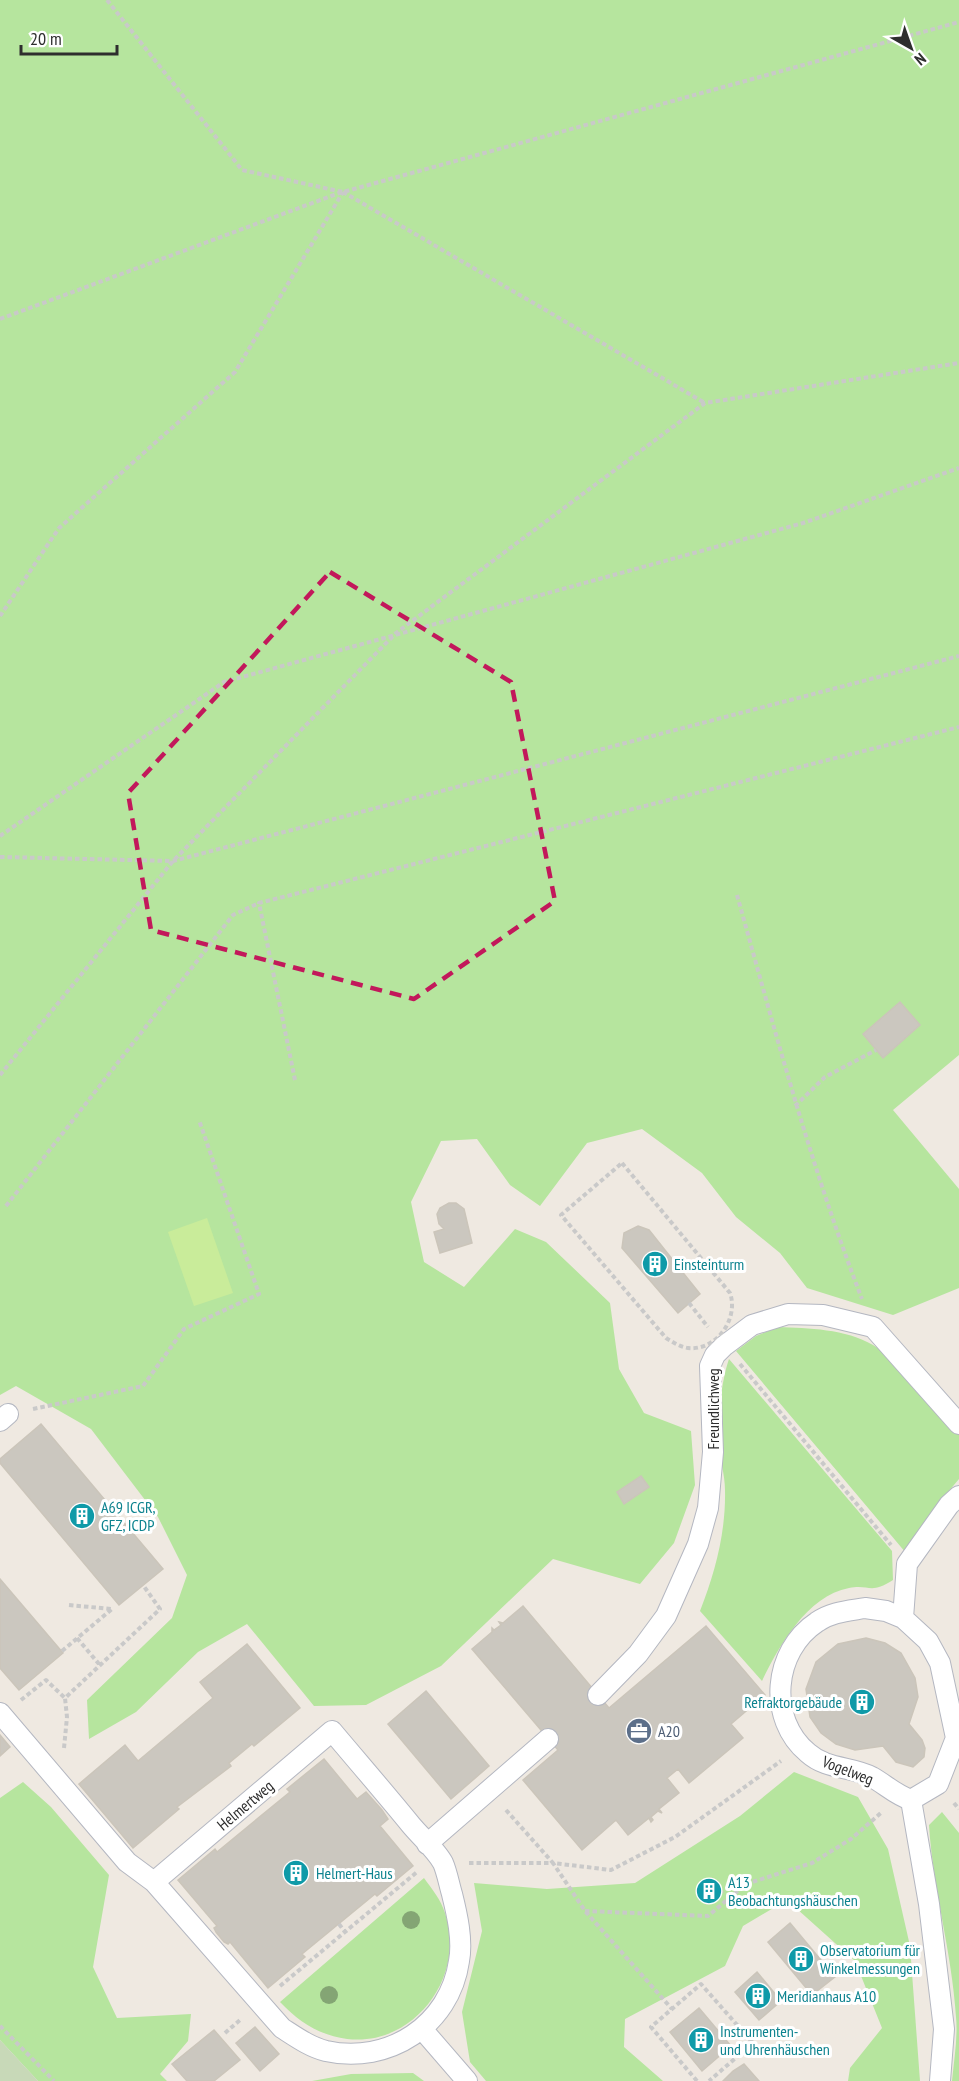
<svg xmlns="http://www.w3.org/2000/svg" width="959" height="2081" viewBox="0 0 959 2081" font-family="'PT Sans Narrow',sans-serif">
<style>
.green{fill:#b6e59e}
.cemetery{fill:#c8d9b8}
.pitch{fill:#c9ec9a}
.building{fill:#cbc7bf;stroke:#cbc5ba;stroke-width:1.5}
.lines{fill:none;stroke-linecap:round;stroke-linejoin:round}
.service-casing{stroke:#b4b7c1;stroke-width:22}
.path{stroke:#c9c9c9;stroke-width:4;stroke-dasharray:4.5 3;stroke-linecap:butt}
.service{stroke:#fff;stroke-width:20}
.tree{fill:#84a574}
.marked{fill:none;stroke:#c2185b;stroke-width:4.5;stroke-dasharray:12 8;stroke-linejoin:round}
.labels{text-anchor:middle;stroke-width:6;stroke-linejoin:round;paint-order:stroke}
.culture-label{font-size:16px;fill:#0d838f;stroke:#fff;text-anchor:start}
.street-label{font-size:16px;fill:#2e2e2e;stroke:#fff}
.service-label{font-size:16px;fill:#4e5e75;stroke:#fff;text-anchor:start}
</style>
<rect width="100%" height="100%" fill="#efe9e1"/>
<!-- green -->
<path class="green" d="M0 0H959V1055L893 1110 959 1189V1288L893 1315 807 1288 780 1253 736 1217 702 1173 642 1129 587 1143 540 1206 510 1185 477 1139 441 1141 411 1202 424 1262 464 1287 515 1229 546 1242 610 1303 619 1369 644 1413 691 1431 695 1485 674 1543 640 1584 553 1559 441 1666 366 1705 314 1706 247 1624 198 1652 136 1712 89 1739 87 1700 172 1618 187 1575 158 1517 91 1429 16 1386 0 1395Z
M778 1327C808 1328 846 1329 873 1345 907 1365 933 1400 959 1429V1479L932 1511 906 1553 736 1351 756 1336Z
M729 1359 892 1551 893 1580C870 1595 870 1584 849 1588 807 1596 779 1646 762 1681L700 1611C715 1573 726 1532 725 1490 725 1475 720 1460 719 1445 716 1425 722 1378 729 1359Z
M794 1772 858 1797 888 1849 910 1946 920 2081H848L850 2068 882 2028 855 1961 787 1900 743 1926 725 1966 625 2019 624 2047 663 2081H486L470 2062 462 2012 482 1931 474 1883 547 1889 635 1883 740 1816Z
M23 1782 51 1807 109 1875 93 1967 117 2018 191 2014 188 2041 160 2074 167 2081H38L0 2040V1798Z
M942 1812 959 1833V2081H952C954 2060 958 2037 956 2017 952 1952 933 1890 929 1825Z
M424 1878C432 1889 441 1900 445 1913 467 1976 414 2047 347 2039 319 2035 299 2022 280 2002Z
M413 2073 424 2081H312L351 2074Z"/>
<!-- cemetery -->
<path class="cemetery" d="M0 2040 38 2081H0Z"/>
<!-- pitch -->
<path class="pitch" d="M207 1218 233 1293 194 1306 168 1232Z"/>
<!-- building -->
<path class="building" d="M900 1002 920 1025 883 1058 863 1034Z
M449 1203H456L464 1209 472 1243 440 1253 434 1232 444 1229 439 1224 437 1214 440 1208Z
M638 1226 649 1230 700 1294 678 1313 622 1248 624 1233Z
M41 1424 163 1569 119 1605 0 1463V1459Z
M641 1476 649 1487 624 1504 617 1492Z
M0 1579 63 1653 19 1690 0 1668Z
M523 1606 609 1708 706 1626 765 1695 731 1724 743 1738 689 1783 678 1769 667 1778 679 1793 659 1809 662 1813 658 1811 651 1817 653 1820 651 1822 649 1818 628 1835 616 1820 582 1850 523 1780 558 1750 472 1649 492 1632V1628L494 1630 501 1625 499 1622 503 1623Z
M866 1638 885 1643 901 1653 915 1678 918 1697 909 1724 922 1740 925 1748 924 1757 913 1767 896 1762 883 1746 855 1750 836 1744 821 1733 810 1717 806 1689 816 1662 838 1644Z
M247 1644 300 1708 254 1746 252 1744 229 1763 231 1766 177 1807 179 1809 133 1848 79 1784 125 1745 138 1761 213 1698 200 1682Z
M426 1691 489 1766 451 1799 388 1724Z
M0 1735 10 1747 0 1756Z
M324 1759 357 1799 366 1792 382 1810 388 1819 380 1826 413 1866 377 1896 375 1894 302 1954 305 1957 268 1988 230 1942 228 1944 224 1942 216 1932 214 1928 217 1926 178 1880 215 1849 217 1852 290 1792 287 1789Z
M711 1878 723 1892 707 1904 696 1890Z
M790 1923 835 1977 812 1995 768 1942Z
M757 1972 781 2001 759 2020 735 1992Z
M699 2008 731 2046 702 2071 670 2032Z
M255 2027 279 2054 260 2071 236 2043Z
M214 2030 240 2060 214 2081H187L172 2064Z
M744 2064 759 2081H723L733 2071Z"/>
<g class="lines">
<!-- service casing -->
<g class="service-casing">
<path id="service" d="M0 1421 8 1414
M865 1608 886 1611 903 1618 928 1641 940 1663 956 1738 938 1784 911 1800C896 1795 886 1785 872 1777 851 1766 827 1770 808 1753 767 1719 773 1651 817 1622 831 1612 847 1611 865 1608Z
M903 1618 907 1564 949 1505 959 1496
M598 1695 638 1654 666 1616 698 1544 708 1508 713 1452 710 1366 715 1355 724 1346 752 1325 788 1314 823 1315 873 1327 959 1424
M0 1713 127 1862 154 1882
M332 1731C358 1762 385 1793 411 1825 421 1837 436 1850 443 1863 447 1872 449 1884 452 1894 457 1914 463 1940 459 1961 450 2025 388 2065 326 2051 310 2047 296 2037 282 2028L154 1882Z
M911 1800 929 1904 944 2029 940 2081
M427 1844 548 1739
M422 2029 467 2081"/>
</g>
<!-- path -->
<path class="path" d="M107 0 242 170 343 192 959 22
M343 192 705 403
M0 319 342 192
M0 616 59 528 235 372 343 192
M0 836 224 682 803 523 959 468
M0 857 173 861 959 656
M737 895C775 1031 811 1167 862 1299
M0 1075 173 861 396 633 705 403 959 363
M295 1080 259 903 959 727
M795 1106 825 1077 876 1050
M622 1163 730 1293C739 1318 717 1351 688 1348 680 1347 673 1342 666 1338L561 1215Z
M6 1206 233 915 259 903
M689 1303 708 1327
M740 1364 891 1545
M33 1409 143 1386 184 1329 259 1294 199 1120
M69 1605 111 1609
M77 1638 99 1664
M62 1651 112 1609
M21 1700 46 1680 65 1698
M64 1748 67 1717 65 1698 160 1609 143 1585
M954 1803 959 1809
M506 1810 553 1863 611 1870 675 1837 781 1761
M469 1863H553L585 1911 672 2009
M585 1911 708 1916 746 1884 812 1863 851 1839 882 1812
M339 1924 345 1932
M280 1986 417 1872
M0 2026 54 2081
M225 2033 240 2020
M697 2081 651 2027 701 1984 753 2043 709 2081"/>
<!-- service -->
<use href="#service" class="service"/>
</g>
<!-- trees -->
<g class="tree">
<circle cx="411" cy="1920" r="9"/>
<circle cx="329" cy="1995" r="9"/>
</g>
<!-- marked area -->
<path class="marked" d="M330 572 511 682 555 901 414 999 151 930 128 793Z"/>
<!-- icons -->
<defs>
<g id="building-disc" transform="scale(1.35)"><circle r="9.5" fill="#0f9aa8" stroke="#fff"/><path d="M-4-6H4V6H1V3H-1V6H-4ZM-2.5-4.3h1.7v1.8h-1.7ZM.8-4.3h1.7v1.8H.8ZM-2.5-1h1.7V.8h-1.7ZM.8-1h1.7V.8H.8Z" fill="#fff"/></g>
<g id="office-disc" transform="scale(1.35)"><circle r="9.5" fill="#5c6f8a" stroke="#fff"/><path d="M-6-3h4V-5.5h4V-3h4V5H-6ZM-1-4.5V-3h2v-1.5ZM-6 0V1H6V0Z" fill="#fff"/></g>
</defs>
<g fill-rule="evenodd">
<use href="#building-disc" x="655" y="1264"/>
<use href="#building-disc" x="82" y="1516"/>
<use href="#building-disc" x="862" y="1702"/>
<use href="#office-disc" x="639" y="1731"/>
<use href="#building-disc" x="296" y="1873"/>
<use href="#building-disc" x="709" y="1891"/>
<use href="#building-disc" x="801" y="1959"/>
<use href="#building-disc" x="758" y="1996"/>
<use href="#building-disc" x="701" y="2040"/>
</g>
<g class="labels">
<!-- culture labels -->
<g class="culture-label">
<text x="674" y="1270">Einsteinturm</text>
<text x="101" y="1513">A69 ICGR,<tspan x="101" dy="18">GFZ, ICDP</tspan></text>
<text x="842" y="1708" text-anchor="end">Refraktorgebäude</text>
<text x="316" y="1879">Helmert-Haus</text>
<text x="728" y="1888">A13<tspan x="728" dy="18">Beobachtungshäuschen</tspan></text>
<text x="820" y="1956">Observatorium für<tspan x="820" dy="18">Winkelmessungen</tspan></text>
<text x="777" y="2002">Meridianhaus A10</text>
<text x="720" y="2037">Instrumenten-<tspan x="720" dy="18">und Uhrenhäuschen</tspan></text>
</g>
<!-- street labels -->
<g class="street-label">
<text transform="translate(713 1409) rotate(-90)" y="6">Freundlichweg</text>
<text transform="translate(848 1770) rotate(21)" y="6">Vogelweg</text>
<text transform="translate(245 1805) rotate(-40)" y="6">Helmertweg</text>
</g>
<!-- service labels -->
<g class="service-label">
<text x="658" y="1737">A20</text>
</g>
</g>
<!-- north arrow -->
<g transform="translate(911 48) rotate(140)" stroke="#ffffff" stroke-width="4.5" paint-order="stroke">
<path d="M0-4.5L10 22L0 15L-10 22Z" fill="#2e2e2e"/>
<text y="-9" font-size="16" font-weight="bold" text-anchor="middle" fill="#2e2e2e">N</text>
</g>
<!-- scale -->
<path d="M21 45v9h96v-9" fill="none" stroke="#2e2e2e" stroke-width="3"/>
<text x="30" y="45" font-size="18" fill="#2e2e2e" stroke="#ffffff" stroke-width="4.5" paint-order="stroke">20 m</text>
</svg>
